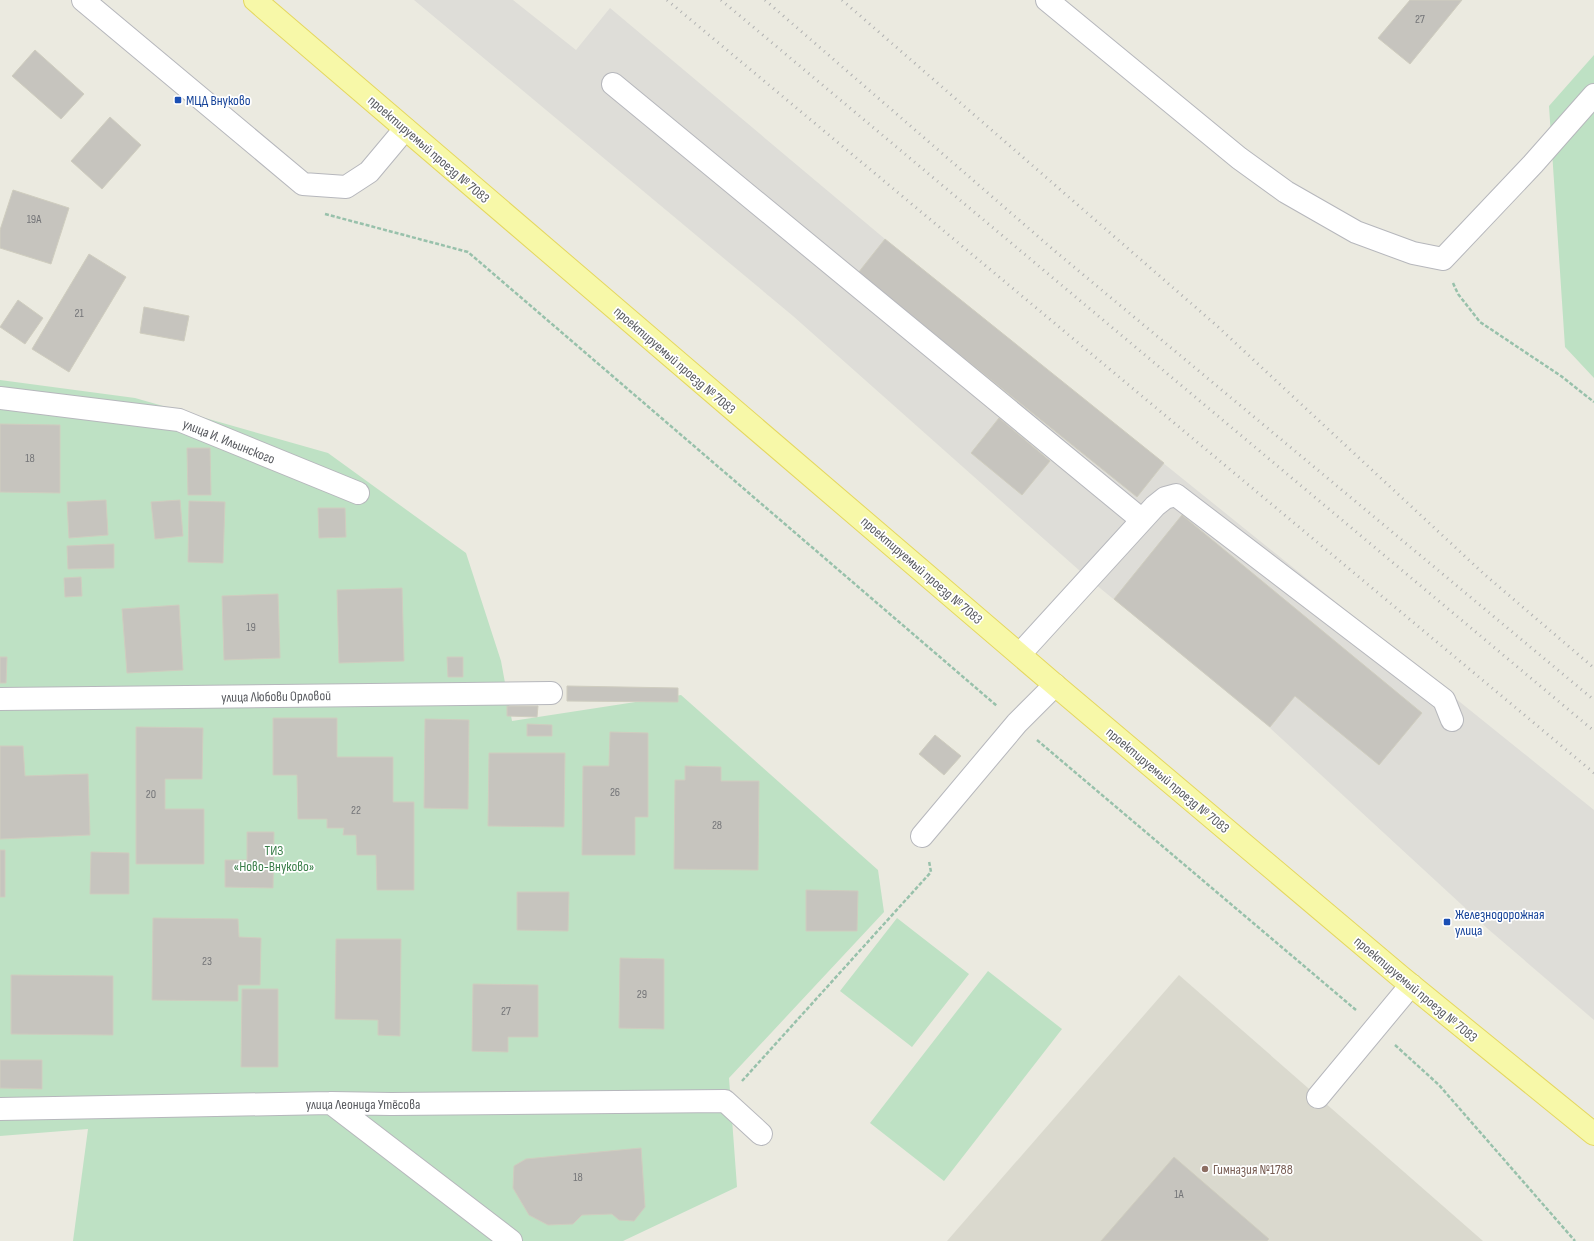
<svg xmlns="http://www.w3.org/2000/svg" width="1594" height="1241" viewBox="0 0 1594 1241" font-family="'Sofia Sans Condensed',sans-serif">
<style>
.industrial{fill:#deddd8}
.education{fill:#dad9ce}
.green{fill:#bee1c4}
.building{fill:#c6c4be;stroke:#cfcdbf}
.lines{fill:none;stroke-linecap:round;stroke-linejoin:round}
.minor-casing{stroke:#b6b7bc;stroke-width:24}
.major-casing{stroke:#e5d75f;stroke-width:24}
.path{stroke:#98c1ab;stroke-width:2.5;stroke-dasharray:4 2;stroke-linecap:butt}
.minor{stroke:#fff;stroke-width:22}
.major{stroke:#f7f8a8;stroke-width:22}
.rail{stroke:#b1b2b2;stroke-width:3;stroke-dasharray:1 5;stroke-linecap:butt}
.transit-dot{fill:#1a4fb4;stroke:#fff;stroke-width:1.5}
.education-dot{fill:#8d6e63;stroke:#fff;stroke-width:1.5}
.labels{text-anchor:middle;stroke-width:3.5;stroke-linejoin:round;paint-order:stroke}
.number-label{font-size:12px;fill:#747578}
.transit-label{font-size:14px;fill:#164399;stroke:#fff;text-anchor:start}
.street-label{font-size:14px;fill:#595b60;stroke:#fff}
.park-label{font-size:14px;fill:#3a7e49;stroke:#fff}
.education-label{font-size:14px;fill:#785e54;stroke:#fff;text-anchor:start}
</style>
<rect width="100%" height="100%" fill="#ebeae0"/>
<!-- industrial -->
<path class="industrial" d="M414 0H513L576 50 610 8 885 239 1594 810V1020L1488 929 1269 727 1089 579 793 316Z"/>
<!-- education -->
<path class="education" d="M1179 975 1483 1241H947Z"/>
<!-- green -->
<path class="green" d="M1594 55V378L1565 347 1549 106Z
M0 380 135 398 328 453 466 553 501 661 512 721 681 695 878 870 884 912 729 1078 737 1187 623 1241H73L88 1129 0 1136Z
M897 918 969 974 912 1047 840 991Z
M988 971 1062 1029 944 1181 870 1123Z"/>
<!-- building -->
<path class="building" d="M1410 0H1462L1410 64 1378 38Z
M35 50 84 94 61 119 12 76Z
M110 117 141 145 102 189 71 161Z
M13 190 69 208 51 264 0 248V230Z
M885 239 1164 463 1137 497 858 273Z
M89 254 126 277 69 372 32 349Z
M18 300 43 318 25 344 0 327Z
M144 307 189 316 184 341 140 333Z
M999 418 1050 461 1022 495 971 453Z
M0 424 60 425V493L0 492Z
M187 448H210L211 495H188Z
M106 500 108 535 69 538 67 502Z
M180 500 183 536 155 539 151 502Z
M189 501 225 502 223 563 188 562Z
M318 508H345L346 537 319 538Z
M1182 515 1422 713 1379 765 1295 696 1270 727 1114 599Z
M114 544V568L68 569 67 546Z
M81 577 82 596 65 597 64 578Z
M402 588 404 661 339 663 337 590Z
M278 594 280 658 224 660 222 596Z
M179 605 183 670 127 673 122 609Z
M0 657H7L6 683H0Z
M447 657H463V677H448Z
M567 686 678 688V702L567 701Z
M507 706H538L537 717 507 716Z
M273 718H337V757H393V802H414V890H377L376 855H357L356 835H343L344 828H327V819H298L297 775H273Z
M425 719 469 720 468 809 424 808Z
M527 724 552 725V736H527Z
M136 727 203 728 202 779H165V809H204V864H136Z
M610 732 648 733V817H635V855H582L583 766H609Z
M935 735 961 756 944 775 919 754Z
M0 746H23L25 776 88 774 90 835 0 839Z
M489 753H565L564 827 488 826Z
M685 766 721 767V781H759L758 870 674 869 675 780H685Z
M247 832H274L273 888 225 887V860H247Z
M0 850H5V897H0Z
M91 852 129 853V894H90Z
M806 890 858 891 857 931H806Z
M517 892H569L568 931 517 930Z
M153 918 238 919 239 937 261 938 260 985H238V1001L152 1000Z
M336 939H401L400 1036 378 1035V1020L335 1019Z
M620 958 664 959V1029L619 1028Z
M11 975 113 976V1035L11 1034Z
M473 984 538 985V1037H508V1052L472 1051Z
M242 989H278V1067H241Z
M0 1060H42V1089L0 1088Z
M641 1148 645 1207 634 1221 619 1220 612 1214 582 1215 573 1224 548 1225 529 1215 513 1188 514 1166 526 1159Z
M1174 1157 1269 1239 1267 1241H1101Z"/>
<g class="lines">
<!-- minor casing -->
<g class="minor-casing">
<path id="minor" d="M83 0 303 184 346 187 369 172 405 129
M1047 0 1239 158 1286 192 1356 232 1413 253 1443 259 1533 164 1594 95
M613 84 1142 520
M0 398 179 420 358 493
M1020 654 1155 506 1165 498 1176 495 1444 700 1452 720
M0 699 551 693
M922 836 1017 723 1055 685
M1318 1097 1411 985
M331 1103 511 1241
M0 1109 331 1103 391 1104 725 1101 761 1134"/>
</g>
<!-- major casing -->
<g class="major-casing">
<path id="major" d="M255 0 1055 685 1401 977 1594 1134"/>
</g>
<!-- path -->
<path class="path" d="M325 214 468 252 997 706
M1453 283 1458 294 1480 322 1561 376 1594 402
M1037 740 1356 1010
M1395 1045 1439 1085 1575 1241
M742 1081 931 872 929 861"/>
<!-- minor -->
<use href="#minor" class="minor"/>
<!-- major -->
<use href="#major" class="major"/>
<!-- rail -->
<path class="rail" d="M667 0 1594 773
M721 0 1594 731
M765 0 1056 252 1594 700
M842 0 1216 325 1484 574 1594 668"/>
</g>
<!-- markers -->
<g class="transit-dot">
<rect x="174" y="96" width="8" height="8" rx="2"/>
<rect x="1443" y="918" width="8" height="8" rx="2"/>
</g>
<circle class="education-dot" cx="1205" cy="1169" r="4"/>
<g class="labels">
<!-- number labels -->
<g class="number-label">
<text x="1420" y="23">27</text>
<text x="34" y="223">19А</text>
<text x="79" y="317">21</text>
<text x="30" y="462">18</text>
<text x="251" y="631">19</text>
<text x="615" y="796">26</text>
<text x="151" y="798">20</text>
<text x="356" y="814">22</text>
<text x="717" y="829">28</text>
<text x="207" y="965">23</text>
<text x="642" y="998">29</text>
<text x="506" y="1015">27</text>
<text x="578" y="1181">18</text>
<text x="1179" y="1198">1А</text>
</g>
<!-- transit labels -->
<g class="transit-label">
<text x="186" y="105">МЦД Внуково</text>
<text x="1455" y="919">Железнодорожная<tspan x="1455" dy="16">улица</tspan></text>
</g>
<!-- street labels -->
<g class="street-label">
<text transform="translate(429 149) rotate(41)" y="5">проектируемый проезд № 7083</text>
<text transform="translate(675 360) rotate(41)" y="5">проектируемый проезд № 7083</text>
<text transform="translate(229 441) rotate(22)" y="5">улица И. Ильинского</text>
<text transform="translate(922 570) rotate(41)" y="5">проектируемый проезд № 7083</text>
<text transform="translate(276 696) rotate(-1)" y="5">улица Любови Орловой</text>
<text transform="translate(1168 780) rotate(40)" y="5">проектируемый проезд № 7083</text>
<text transform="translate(1416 989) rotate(40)" y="5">проектируемый проезд № 7083</text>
<text x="363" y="1109">улица Леонида Утёсова</text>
</g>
<!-- park labels -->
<g class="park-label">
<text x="274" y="855">ТИЗ<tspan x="274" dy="16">«Ново-Внуково»</tspan></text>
</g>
<!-- education labels -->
<g class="education-label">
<text x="1213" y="1174">Гимназия №1788</text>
</g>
</g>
</svg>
